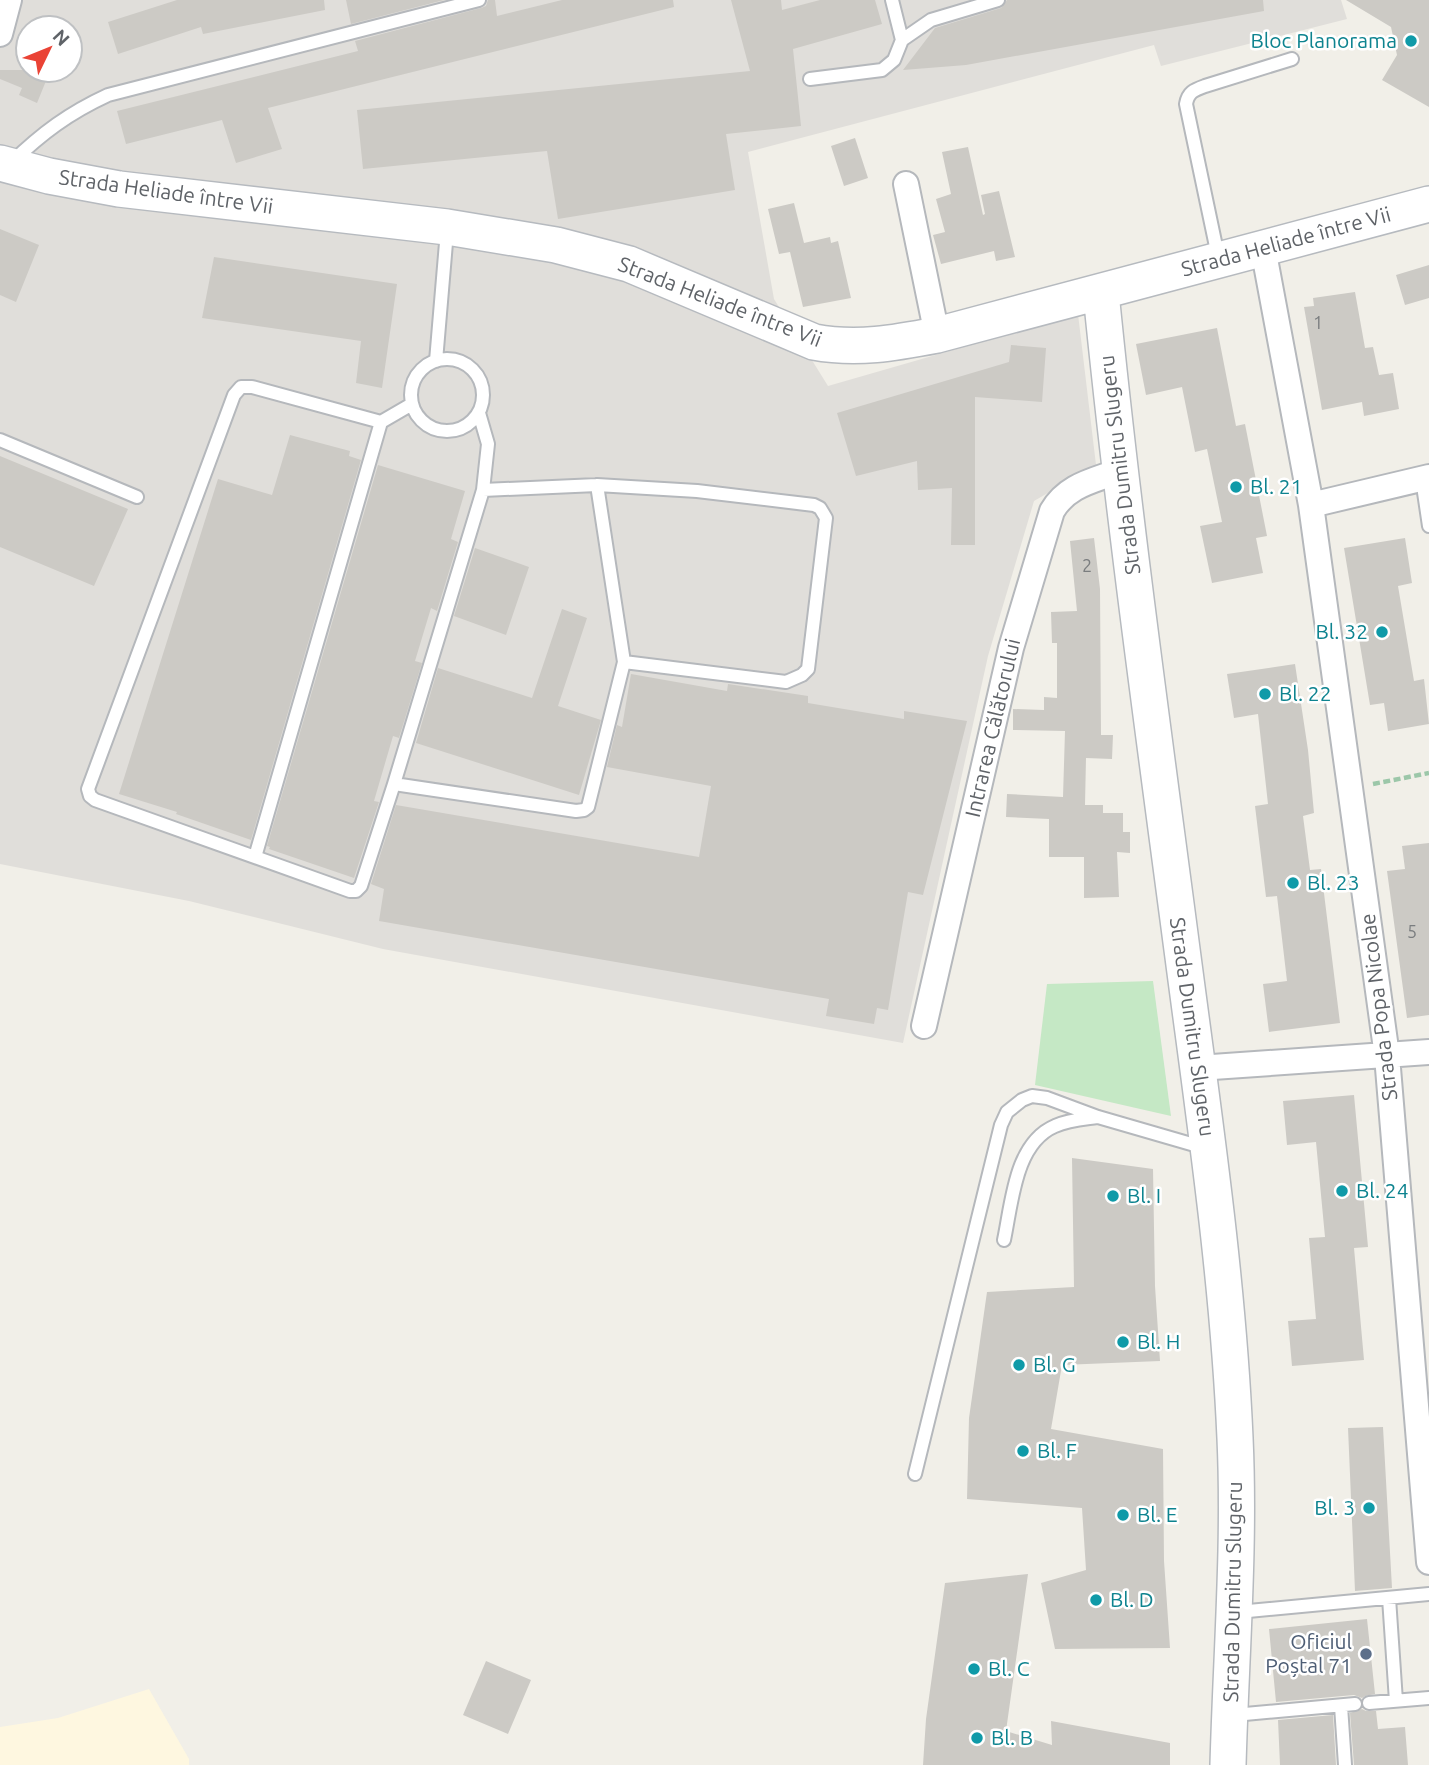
<svg xmlns="http://www.w3.org/2000/svg" width="1429" height="1765" viewBox="0 0 1429 1765" font-family="Ubuntu,sans-serif">
<style>
.commercial{fill:#fef7e0}
.industrial{fill:#e0deda;fill-rule:evenodd}
.green{fill:#c5e8c5}
.building{fill:#cccac5}
.lines{fill:none;stroke-linecap:round;stroke-linejoin:round}
.lane-casing{stroke:#b5b8bc;stroke-width:16}
.street-casing{stroke:#b5b8bc;stroke-width:28}
.secondary-casing{stroke:#b6babf;stroke-width:38}
.path{stroke:#9cc7a9;stroke-width:4.5;stroke-dasharray:7 3.5;stroke-linecap:butt}
.lane{stroke:#fff;stroke-width:12}
.street{stroke:#fff;stroke-width:24}
.secondary{stroke:#fff;stroke-width:35}
.culture-dot{fill:#0f9aa8;stroke:#fff;stroke-width:2.5}
.service-dot{fill:#5c6f8a;stroke:#fff;stroke-width:2.5}
.labels{text-anchor:middle;stroke-width:5;stroke-linejoin:round;paint-order:stroke}
.number-label{font-size:18px;fill:#7a7d7f}
.culture-label{font-size:21px;fill:#0d838f;stroke:#fff;text-anchor:start}
.street-label{font-size:21px;fill:#5f6368;stroke:#fff}
.service-label{font-size:21px;fill:#4e5e75;stroke:#fff;text-anchor:end}
</style>
<rect width="100%" height="100%" fill="#f1efe8"/>
<!-- commercial -->
<path class="commercial" d="M149 1689 189 1759V1765H0V1727L58 1718Z"/>
<!-- industrial -->
<path class="industrial" d="M0 0H1341L1347 19 1161 66 1154 45 748 152 774 299 828 386 1078 314 1096 465 1034 501 988 656 903 1043 383 949 189 901 0 864ZM28 28H70V70H28Z"/>
<!-- green -->
<path class="green" d="M1153 981 1171 1116 1035 1085 1047 984Z"/>
<!-- building -->
<path class="building" d="M177 0H324L325 10 203 34 201 27 118 54 108 22Z
M346 0H444L351 24Z
M488 0H495L497 16 562 0H673L674 7 268 108 282 149 236 163 222 120 126 144 117 111 358 51 355 41 481 8 486 6Z
M731 0H781L782 10 820 0H875L882 24 793 49 801 126 726 134 735 190 558 219 547 151 363 169 357 110 750 71Z
M1007 0H1263L1264 11 966 65 903 70 935 28 1001 8Z
M1346 0H1429V107L1382 80 1397 55 1391 27Z
M0 70H35L48 76 37 103 19 95 22 88 0 79Z
M855 138 868 178 844 186 831 146Z
M968 147 983 215 985 214 981 195 999 191 1015 257 996 261 994 251 941 264 933 235 945 232 936 199 951 194 942 152Z
M794 203 804 243 830 237 831 243 838 241 851 298 803 307 790 252 779 254 768 209Z
M0 229 39 245 16 302 0 295Z
M214 257 397 284 382 388 356 383 361 341 202 318Z
M1429 265V298L1405 305 1396 275Z
M1355 292 1365 348 1373 347 1379 375 1393 373 1399 409 1364 416 1362 402 1322 410 1304 307 1314 306 1313 298Z
M1217 328 1236 426 1245 424 1267 536 1256 538 1263 573 1212 583 1200 526 1222 522 1207 449 1195 452 1182 387 1146 395 1136 344Z
M1011 345 1046 348 1042 402 975 397V545H951L952 488 918 490 917 461 856 476 837 413 1009 362Z
M290 435 350 451 349 456 361 460 251 840 176 814 177 812 119 794 218 479 272 495Z
M0 456 128 509 94 586 0 547Z
M378 465 465 491 451 539 458 542 437 611 431 608 415 661 422 663 399 738 393 736 374 801 379 802 354 878 269 849 270 847 267 846Z
M1094 538 1100 589 1101 735H1113L1112 759 1086 758 1085 805H1103V813H1123V832H1130V853L1117 852 1119 897 1084 898V857H1049V819L1006 817 1007 794 1063 797 1065 731 1013 730V709L1044 710V697L1057 698V643H1052L1051 612 1077 611 1070 541Z
M1405 538 1412 583 1398 586 1414 681 1424 679 1429 724 1388 731 1384 703 1370 705 1344 548Z
M475 548 529 567 506 635 454 616Z
M562 609 587 618 558 706 601 720 579 795 416 743 438 668 532 698Z
M1295 664 1308 750 1314 813 1303 816 1310 870 1321 869 1340 1023 1269 1032 1263 984 1287 981 1277 896 1266 897 1255 806 1268 804 1258 714 1234 718 1227 674Z
M631 674 727 691 728 684 808 696V703L904 719V711L967 721 923 895 908 892 888 1010 877 1008 874 1024 826 1016 829 999 379 921 384 889 371 884 396 805 699 857 711 786 607 767 617 725 622 727Z
M1429 843V1015L1407 1018 1387 871 1405 869 1402 846Z
M1354 1095 1368 1247 1354 1248 1364 1360 1292 1366 1288 1321 1316 1319 1309 1238 1325 1237 1316 1142 1287 1145 1283 1101Z
M1072 1158 1153 1169 1155 1286 1160 1361 1062 1365 1051 1429 1163 1449 1164 1561 1170 1648 1055 1649 1041 1583 1086 1570 1082 1508 967 1499 969 1418 987 1292 1074 1287Z
M1383 1427 1392 1588 1355 1591 1348 1428Z
M1028 1574 1006 1731 1052 1745 1051 1721 1170 1743V1765H923L926 1719 945 1583Z
M1367 1619 1375 1694 1365 1696 1362 1698 1354 1695 1276 1702 1269 1629Z
M486 1661 531 1680 508 1734 463 1715Z
M1362 1709 1366 1711H1376L1378 1729 1405 1727 1408 1765H1354L1350 1713Z
M1333 1715 1336 1765H1280L1278 1720Z"/>
<g class="lines">
<!-- lane casing -->
<g class="lane-casing">
<path id="lane" d="M892 0 902 40
M810 79 882 70 894 60 902 40 931 20 998 0
M11 163C42 133 69 113 108 95L479 0
M1218 256 1186 104C1188 92 1194 90 1205 86L1292 59
M411 395a36 36 0 1 1 72 0a36 36 0 1 1-72 0Z
M436 361 447 231
M412 404 381 422 252 387H241L234 395 88 789 90 796 95 800 350 891H356L361 886 394 784 483 490 488 444 479 413
M0 440 137 497
M1422 479 1429 526
M597 485 624 662
M394 784 576 811 584 810 588 807 624 662 786 682 802 675 808 669 826 518 820 508 814 505 697 491 597 485 483 490
M255 857 381 422
M1004 1240C1012 1202 1015 1143 1055 1126 1068 1120 1083 1119 1097 1117
M915 1474 1001 1125 1007 1112 1022 1100 1032 1096 1047 1098 1098 1117 1205 1148
M1389 1598 1396 1701
M1238 1612 1429 1594
M1369 1703 1429 1698
M1341 1706 1345 1765
M1234 1715 1355 1704"/>
</g>
<!-- street casing -->
<g class="street-casing">
<path id="street" d="M0 34 9 0
M906 184 937 335
M1263 248 1311 505 1387 1056 1429 1562
M1311 505 1429 477
M924 1026 1011 648 1052 511C1067 485 1093 481 1119 471
M1198 1068 1429 1052"/>
</g>
<!-- secondary casing -->
<g class="secondary-casing">
<path id="secondary" d="M0 163 49 176 119 189 447 227 556 245 629 264 814 342C857 350 895 343 937 335L1429 204
M1101 293C1123 515 1154 736 1183 957 1204 1117 1228 1277 1235 1438 1240 1546 1231 1656 1228 1765"/>
</g>
<!-- path -->
<path class="path" d="M1373 784 1429 773"/>
<!-- lane -->
<use href="#lane" class="lane"/>
<!-- street -->
<use href="#street" class="street"/>
<!-- secondary -->
<use href="#secondary" class="secondary"/>
</g>
<!-- markers -->
<g class="culture-dot">
<circle cx="1411" cy="41" r="7"/>
<circle cx="1236" cy="487" r="7"/>
<circle cx="1382" cy="632" r="7"/>
<circle cx="1265" cy="694" r="7"/>
<circle cx="1293" cy="883" r="7"/>
<circle cx="1342" cy="1191" r="7"/>
<circle cx="1113" cy="1196" r="7"/>
<circle cx="1123" cy="1342" r="7"/>
<circle cx="1019" cy="1365" r="7"/>
<circle cx="1023" cy="1451" r="7"/>
<circle cx="1369" cy="1508" r="7"/>
<circle cx="1123" cy="1515" r="7"/>
<circle cx="1096" cy="1600" r="7"/>
<circle cx="974" cy="1669" r="7"/>
<circle cx="977" cy="1738" r="7"/>
</g>
<circle class="service-dot" cx="1366" cy="1654" r="7"/>
<g class="labels">
<!-- number labels -->
<g class="number-label">
<text x="1318" y="329">1</text>
<text x="1087" y="572">2</text>
<text x="1412" y="938">5</text>
</g>
<!-- culture labels -->
<g class="culture-label">
<text x="1397" y="48" text-anchor="end">Bloc Planorama</text>
<text x="1250" y="494">Bl. 21</text>
<text x="1368" y="639" text-anchor="end">Bl. 32</text>
<text x="1279" y="701">Bl. 22</text>
<text x="1307" y="890">Bl. 23</text>
<text x="1356" y="1198">Bl. 24</text>
<text x="1127" y="1203">Bl. I</text>
<text x="1137" y="1349">Bl. H</text>
<text x="1033" y="1372">Bl. G</text>
<text x="1037" y="1458">Bl. F</text>
<text x="1355" y="1515" text-anchor="end">Bl. 3</text>
<text x="1137" y="1522">Bl. E</text>
<text x="1110" y="1607">Bl. D</text>
<text x="988" y="1676">Bl. C</text>
<text x="991" y="1745">Bl. B</text>
</g>
<!-- street labels -->
<g class="street-label">
<text transform="translate(166 192) rotate(8)" y="7">Strada Heliade între Vii</text>
<text transform="translate(1286 242) rotate(-15)" y="7">Strada Heliade între Vii</text>
<text transform="translate(720 302) rotate(21)" y="7">Strada Heliade între Vii</text>
<text transform="translate(1120 465) rotate(-97)" y="7">Strada Dumitru Slugeru</text>
<text transform="translate(993 728) rotate(-77)" y="7">Intrarea Călătorului</text>
<text transform="translate(1379 1007) rotate(-97)" y="7">Strada Popa Nicolae</text>
<text transform="translate(1192 1027) rotate(82)" y="7">Strada Dumitru Slugeru</text>
<text transform="translate(1233 1592) rotate(-89)" y="7">Strada Dumitru Slugeru</text>
</g>
<!-- service labels -->
<g class="service-label">
<text x="1352" y="1649">Oficiul<tspan x="1352" dy="24">Poștal 71</tspan></text>
</g>
</g>
<!-- north arrow -->
<g transform="translate(49 49) rotate(47)"><circle r="33" fill="#ffffff" stroke="#bfc1c3" stroke-width="2"/>
<path d="M0-5L12 26L0 18L-12 26Z" fill="#ea4335"/>
<text y="-10" font-size="19" font-weight="bold" text-anchor="middle" fill="#5f6368">N</text>
</g>
</svg>
